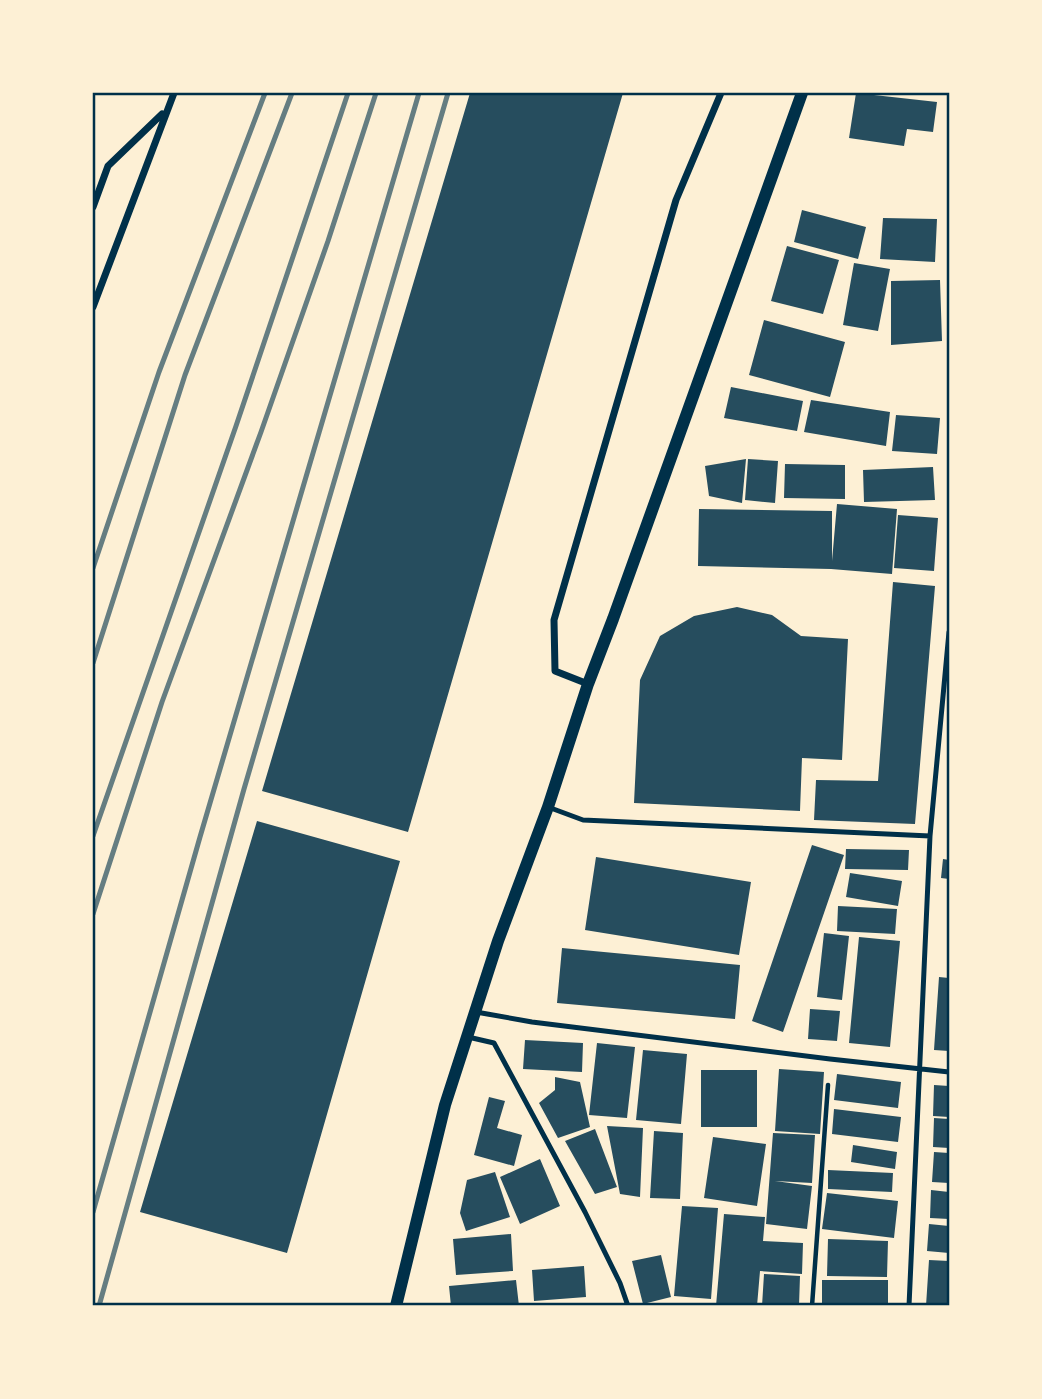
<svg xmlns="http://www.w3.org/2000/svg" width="1042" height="1399" viewBox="0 0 1042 1399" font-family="Jost,sans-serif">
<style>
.building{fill:#264d5e}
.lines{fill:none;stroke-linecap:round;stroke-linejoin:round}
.path{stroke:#003049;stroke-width:4.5}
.service{stroke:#003049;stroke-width:5}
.minor{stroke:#003049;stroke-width:7}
.tertiary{stroke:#003049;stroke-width:12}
.rail{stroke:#657d81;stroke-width:5}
.neatline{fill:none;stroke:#003049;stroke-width:2.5}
</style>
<rect width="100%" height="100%" fill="#fdf0d5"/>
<!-- building -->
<path class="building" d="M470 93H623L408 832 262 791Z
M856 93 937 102 933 132 907 129 904 146 849 138Z
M802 210 866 227 858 259 794 242Z
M883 218 937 219 935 262 880 259Z
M787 246 839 260 823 314 771 301Z
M854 263 890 269 878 331 843 325Z
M940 280 942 341 891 345V281Z
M764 320 845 342 830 397 749 375Z
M731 387 803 401 797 431 724 418Z
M811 400 890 412 886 446 804 432Z
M896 415 940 418 937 454 892 451Z
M746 459 742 503 709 496 705 466Z
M748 459 778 461 775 503 745 500Z
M785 464 845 465V499L784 498Z
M933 467 935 500 864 502 863 470Z
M837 504 897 509 892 574 831 569 698 566 699 509 832 511V561Z
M898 515 938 518 934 571 894 568Z
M893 582 935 586 915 824 814 820 816 780 878 781Z
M737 607 772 615 801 636 848 639 842 760 802 758 800 811 634 803 640 680 660 636 694 616Z
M257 821 400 861 287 1253 140 1212Z
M812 845 844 855 783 1032 752 1021Z
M846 849 909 850 908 870 845 869Z
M596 857 751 882 739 955 585 930Z
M943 859 949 860V879L941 878Z
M850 873 902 881 898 906 846 897Z
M838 906 897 909 895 934 837 931Z
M824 933 849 936 842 1000 817 997Z
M859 937 900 941 890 1047 849 1043Z
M562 948 740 965 735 1019 557 1003Z
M939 977 949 978V1051L934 1050Z
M810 1009 840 1011 837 1041 808 1039Z
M525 1040 583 1043 582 1072 523 1069Z
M597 1043 635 1047 627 1118 589 1115Z
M643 1050 687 1054 681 1124 636 1120Z
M779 1069 824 1072 820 1134 775 1131Z
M701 1070H757V1127H701Z
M837 1074 901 1082 898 1108 834 1100Z
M555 1077 580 1082 590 1127 558 1138 539 1103 555 1090Z
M934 1085 949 1086V1117L933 1116Z
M489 1097 505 1101 497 1128 522 1135 514 1166 474 1155Z
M834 1109 901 1117 898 1142 832 1134Z
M934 1118 949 1119V1148L933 1147Z
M607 1126 643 1128 640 1197 620 1194Z
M595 1129 617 1187 595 1194 565 1141Z
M654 1131 683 1133 680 1199 650 1198Z
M773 1133 815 1135 812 1183 775 1181 812 1186 807 1229 766 1224Z
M713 1137 766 1144 757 1206 704 1198Z
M853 1145 897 1152 895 1169 851 1162Z
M934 1152 949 1153V1183L932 1182Z
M540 1159 560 1206 520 1224 500 1177Z
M828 1170 893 1173 892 1192 828 1189Z
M495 1172 510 1217 466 1231 460 1213 467 1180Z
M931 1190 949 1192V1219L930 1218Z
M827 1193 898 1201 894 1238 822 1229Z
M682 1206 718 1208 711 1299 674 1296Z
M724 1214 765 1217 763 1241 803 1243 802 1274 760 1271 757 1306H716Z
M929 1224 949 1226V1253L927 1251Z
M511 1234 513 1271 456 1275 453 1239Z
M828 1239 888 1241 887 1277 827 1276Z
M661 1255 671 1297 643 1304 632 1261Z
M929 1260 949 1261V1306H926Z
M584 1266 586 1297 534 1301 532 1270Z
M764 1274 800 1276 799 1306H762Z
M516 1280 519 1306H451L449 1286Z
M822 1280H888V1306H822Z"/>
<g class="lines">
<!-- path -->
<path class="path" d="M812 1306 828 1085"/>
<!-- service -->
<path class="service" d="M548 807 583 820 930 836
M476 1012 532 1022 830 1059 949 1072
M468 1037 494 1043 585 1212 620 1283 628 1306
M909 1306 930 836 949 632"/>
<!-- minor -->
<path class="minor" d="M93 207 108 166 162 114
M93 307 174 93
M588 684 555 671 554 620 676 200 721 93"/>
<!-- tertiary -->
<path class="tertiary" d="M396 1306 445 1105 498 941 548 807 588 684 613 619 802 93"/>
<!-- rail -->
<path class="rail" d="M93 568 159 372 265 93
M93 663 185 375 292 93
M93 836 236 426 348 93
M93 914 162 702 261 432 328 241 376 93
M93 1212 200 837 419 93
M99 1306 244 789 448 93"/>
</g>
<!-- border -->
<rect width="1042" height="1399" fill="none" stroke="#fdf0d5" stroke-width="189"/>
<rect x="94" y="94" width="854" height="1210" class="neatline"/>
</svg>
